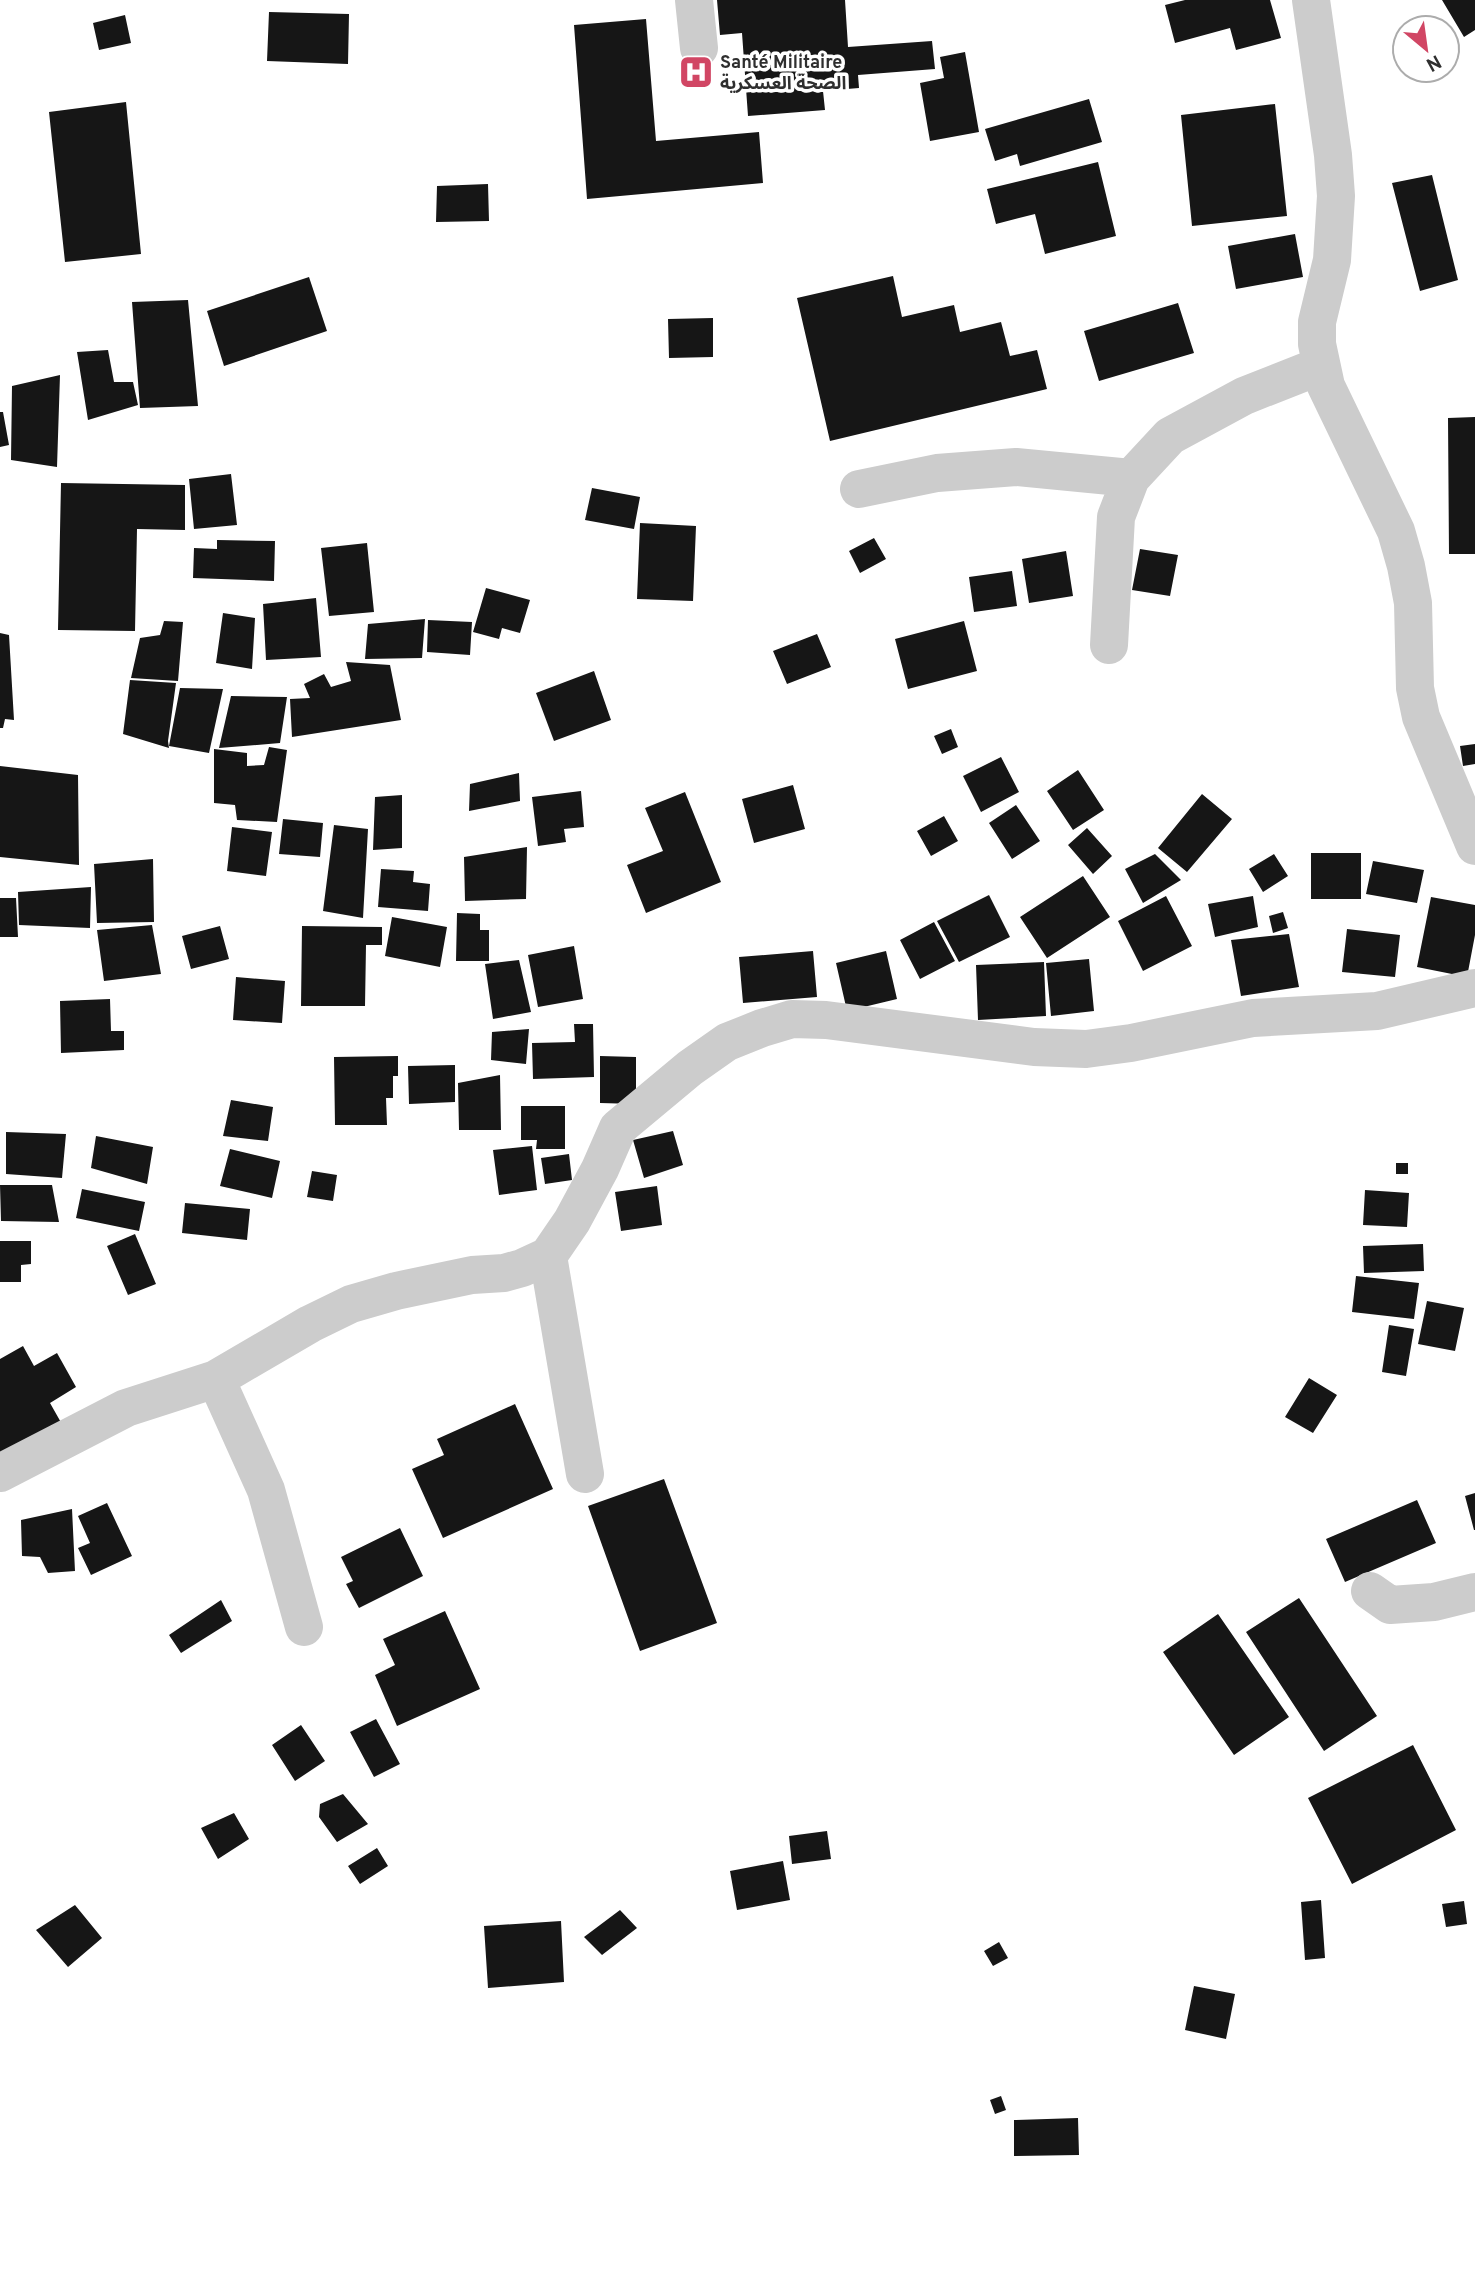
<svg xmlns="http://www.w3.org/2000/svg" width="1475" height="2295" viewBox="0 0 1475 2295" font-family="Overpass,'Noto Sans Arabic',sans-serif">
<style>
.building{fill:#161616}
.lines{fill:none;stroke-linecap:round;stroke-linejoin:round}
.minor{stroke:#ccc;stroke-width:38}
.labels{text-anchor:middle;stroke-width:7;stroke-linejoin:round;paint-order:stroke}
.poi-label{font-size:18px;font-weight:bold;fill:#2f2f2f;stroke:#fff;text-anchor:start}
</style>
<rect width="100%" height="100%" fill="#fff"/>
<!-- building -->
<path class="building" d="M717 0H845L848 47 932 41 935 69 858 75 859 88 823 91 825 110 748 116 742 33 720 35Z
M1185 0H1270L1281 38 1236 50 1230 28 1175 43 1165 5Z
M1442 0H1475V30L1464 37Z
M269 12 349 14 348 64 267 61Z
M125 15 131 43 99 50 93 23Z
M646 19 656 141 759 132 763 183 587 199 574 25Z
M965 52 979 132 930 141 920 83 944 78 940 57Z
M1089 99 1102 142 1020 166 1017 154 995 161 985 129Z
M126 102 141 254 65 262 49 112Z
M1275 104 1287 216 1192 226 1181 115Z
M1098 162 1116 236 1045 254 1035 214 996 224 987 189Z
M1432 175 1458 280 1420 291 1392 183Z
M488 184 489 221 436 222 437 186Z
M1295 234 1303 277 1236 289 1228 246Z
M893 276 902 317 954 305 960 332 1001 322 1010 356 1037 350 1047 389 830 441 797 298Z
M309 277 327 331 224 366 207 311Z
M188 300 198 406 140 408 132 302Z
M1178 303 1194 353 1099 381 1084 331Z
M713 318V357L669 358 668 319Z
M108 350 114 382H133L138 405 88 420 77 352Z
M60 375 57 467 11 460 12 386Z
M0 412H3L9 445 0 447Z
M1475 417V554H1449L1448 418Z
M231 474 237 525 194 529 189 479Z
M61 483 185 485V530L137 529 135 631 58 630Z
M592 488 640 497 634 529 585 520Z
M640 523 696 526 693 601 637 599Z
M874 538 886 559 860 573 849 551Z
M217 540 275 541 274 581 193 578 194 548 217 549Z
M367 543 374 612 329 616 321 548Z
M1140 549 1178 555 1170 596 1132 590Z
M1066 551 1073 596 1029 603 1022 559Z
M1012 571 1017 606 974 612 969 577Z
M486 588 530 600 520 633 502 628 499 639 473 632Z
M316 598 321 657 266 660 263 604Z
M223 613 255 618 252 669 216 663Z
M425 619 422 658 365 659 368 624Z
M428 620 472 622 470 655 427 652Z
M164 621 183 622 178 681 131 678 140 638 160 635Z
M964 621 977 671 908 689 895 639Z
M0 633 9 635 14 720 5 719 3 728H0Z
M817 634 831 667 787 684 773 651Z
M346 662 390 665 401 720 292 737 290 699 310 698 304 684 324 674 331 687 351 681Z
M594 671 611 720 554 741 536 693Z
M130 680 176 683 168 741 169 748 123 734Z
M180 688 223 689 209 753 169 746Z
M231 696 287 697 280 743 219 748Z
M951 729 958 747 942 754 934 736Z
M1475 744V764L1463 766 1460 746Z
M269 747 287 750 277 822 237 820 235 805 214 803V749L247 753V766L264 765Z
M1001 757 1019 792 981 812 963 776Z
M0 766 78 775 79 865 0 857Z
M1078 770 1104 810 1073 830 1047 791Z
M519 773 520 801 469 811 470 784Z
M793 785 805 829 754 843 742 799Z
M581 791 584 827 564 829 566 842 538 846 532 797Z
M685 792 721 882 646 913 627 865 663 851 645 808Z
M1202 794 1232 819 1187 872 1158 848Z
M402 795V848L373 850 375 797Z
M1016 805 1040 841 1012 859 989 823Z
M944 816 958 841 931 856 917 831Z
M283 819 323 823 320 857 279 854Z
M334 825 368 829 363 918 323 911Z
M232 827 272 832 266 876 227 871Z
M1087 828 1112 856 1093 874 1068 845Z
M527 847 526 899 465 901 464 857Z
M1311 853H1361V899H1311Z
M1155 854 1181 880 1143 903 1125 869Z
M1274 854 1288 876 1263 892 1249 869Z
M153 859 154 922 97 923 94 864Z
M1373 861 1424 870 1417 903 1366 894Z
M381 869 414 871 413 882 430 884 428 911 378 907Z
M1083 876 1110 917 1047 958 1020 917Z
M91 887 90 928 19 925 18 892Z
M989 895 1010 937 959 962 937 921Z
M1166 896 1192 946 1143 971 1118 921Z
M1253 896 1258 927 1215 937 1208 904Z
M1431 897 1475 905V935L1467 977 1417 967Z
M0 898H16L18 937H0Z
M1283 912 1288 928 1273 933 1269 916Z
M457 913 480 914V930H489V961H456Z
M392 917 447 927 440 967 385 956Z
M934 922 955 961 920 979 900 940Z
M152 925 161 974 104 981 97 930Z
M220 926 229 959 191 969 182 936Z
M302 926 382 927V945H366L365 1006H301Z
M1347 929 1400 935 1395 977 1342 972Z
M1289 934 1299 987 1241 996 1231 940Z
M574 946 583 999 538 1007 528 955Z
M813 951 817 997 743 1003 739 957Z
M886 951 897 999 847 1011 836 963Z
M1089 959 1094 1011 1051 1016 1046 963Z
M519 960 531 1012 493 1019 485 964Z
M1044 962 1046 1016 978 1020 976 965Z
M236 977 285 981 282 1023 233 1020Z
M110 999 111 1031H124V1050L61 1053 60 1001Z
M574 1024H593L594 1077 533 1079 532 1043 575 1042Z
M529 1029 526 1064 491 1060 492 1032Z
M398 1056V1076H393V1098H386L387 1125H335L334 1057Z
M600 1056 636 1057V1104L600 1103Z
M455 1065V1102L409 1104 408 1066Z
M500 1075 501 1130H459L458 1083Z
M231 1100 273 1107 268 1141 223 1136Z
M521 1106H565V1149H536L537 1140H521Z
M673 1131 683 1165 644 1178 633 1140Z
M6 1132 66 1134 62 1178 6 1174Z
M96 1136 153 1147 147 1184 91 1168Z
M532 1146 537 1190 499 1195 493 1150Z
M230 1149 280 1161 272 1198 220 1186Z
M569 1154 572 1180 545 1184 541 1158Z
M1396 1163H1408V1174H1396Z
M312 1171 337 1175 333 1201 307 1197Z
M0 1185H52L59 1222 1 1221Z
M657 1186 662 1225 621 1231 615 1192Z
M82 1189 145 1202 139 1231 76 1218Z
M1365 1190 1409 1193 1407 1227 1363 1225Z
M185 1203 250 1209 247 1240 182 1233Z
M135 1234 156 1284 128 1295 107 1246Z
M0 1241H31V1264L21 1265V1282H0Z
M1423 1244 1424 1271 1364 1273 1363 1246Z
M1356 1276 1419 1283 1414 1319 1352 1312Z
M1427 1301 1464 1308 1455 1351 1418 1344Z
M1389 1325 1414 1329 1406 1376 1382 1372Z
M23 1346 34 1366 57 1353 76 1387 50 1403 63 1426 0 1461V1359Z
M1309 1378 1337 1395 1313 1433 1285 1417Z
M515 1404 553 1489 443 1538 412 1469 444 1455 437 1439Z
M664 1479 717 1623 640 1651 588 1506Z
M1475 1493V1530H1474L1465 1496Z
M1417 1500 1436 1543 1345 1582 1326 1539Z
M107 1503 132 1556 91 1575 78 1548 90 1543 78 1516Z
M72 1509 75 1571 48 1573 40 1557 22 1556 21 1520Z
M400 1528 423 1576 359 1608 346 1584 353 1581 341 1557Z
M1299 1598 1377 1716 1324 1751 1246 1632Z
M221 1600 232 1621 181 1653 169 1635Z
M445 1611 480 1689 397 1726 375 1675 395 1665 383 1639Z
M1218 1614 1289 1717 1234 1755 1163 1652Z
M376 1719 400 1764 374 1777 350 1732Z
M301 1725 325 1761 295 1781 272 1745Z
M1413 1745 1456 1830 1352 1884 1308 1798Z
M343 1794 368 1824 337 1842 319 1817 320 1804Z
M234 1813 249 1839 218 1859 201 1828Z
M827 1831 831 1859 792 1864 789 1836Z
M377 1848 388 1866 360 1884 348 1866Z
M783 1861 790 1900 737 1910 730 1871Z
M1321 1900 1325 1958 1305 1960 1301 1902Z
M1464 1901 1467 1924 1446 1927 1442 1904Z
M75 1905 102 1938 68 1967 36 1930Z
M620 1910 637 1928 602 1955 584 1937Z
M561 1921 564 1982 488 1988 484 1926Z
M999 1942 1008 1958 993 1966 984 1951Z
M1194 1986 1235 1994 1226 2039 1185 2030Z
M1001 2096 1006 2110 995 2114 990 2100Z
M1078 2118 1079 2155 1014 2156V2120Z"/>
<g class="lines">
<!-- minor -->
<path class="minor" d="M694 0 699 48
M1311 0 1333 155 1336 196 1332 260 1317 322V344L1326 386 1396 531 1406 566 1413 603 1415 688 1421 717 1475 846
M859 489 937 473 1016 467 1131 478
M1109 645 1116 517 1131 478 1170 436 1244 396 1320 366
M548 1256 585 1474
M216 1379 266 1490 304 1627
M0 1473 126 1408 216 1379 310 1324 351 1304 396 1291 472 1275 504 1273 522 1268 548 1256 572 1221 600 1169 618 1128 690 1068 727 1042 762 1028 792 1019 826 1020 1034 1047 1086 1049 1131 1043 1253 1018 1377 1011 1475 988
M1370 1591 1390 1605 1434 1602 1475 1592"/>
</g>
<!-- icons -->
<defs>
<g id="hospital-square" transform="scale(1.75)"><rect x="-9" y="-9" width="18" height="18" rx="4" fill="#d14664" stroke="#fff"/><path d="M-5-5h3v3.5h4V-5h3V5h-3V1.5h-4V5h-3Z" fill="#fff"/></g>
</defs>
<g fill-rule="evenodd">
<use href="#hospital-square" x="696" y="72"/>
</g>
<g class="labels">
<!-- poi labels -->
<g class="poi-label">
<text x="720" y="68">Santé Militaire<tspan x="720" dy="21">الصحة العسكرية</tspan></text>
</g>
</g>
<!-- north arrow -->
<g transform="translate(1426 49) rotate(151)"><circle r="33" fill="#ffffff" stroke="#acacac" stroke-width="2"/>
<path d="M0-5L12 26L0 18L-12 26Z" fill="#d14664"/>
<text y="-10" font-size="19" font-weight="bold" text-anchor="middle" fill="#2f2f2f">N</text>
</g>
</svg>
